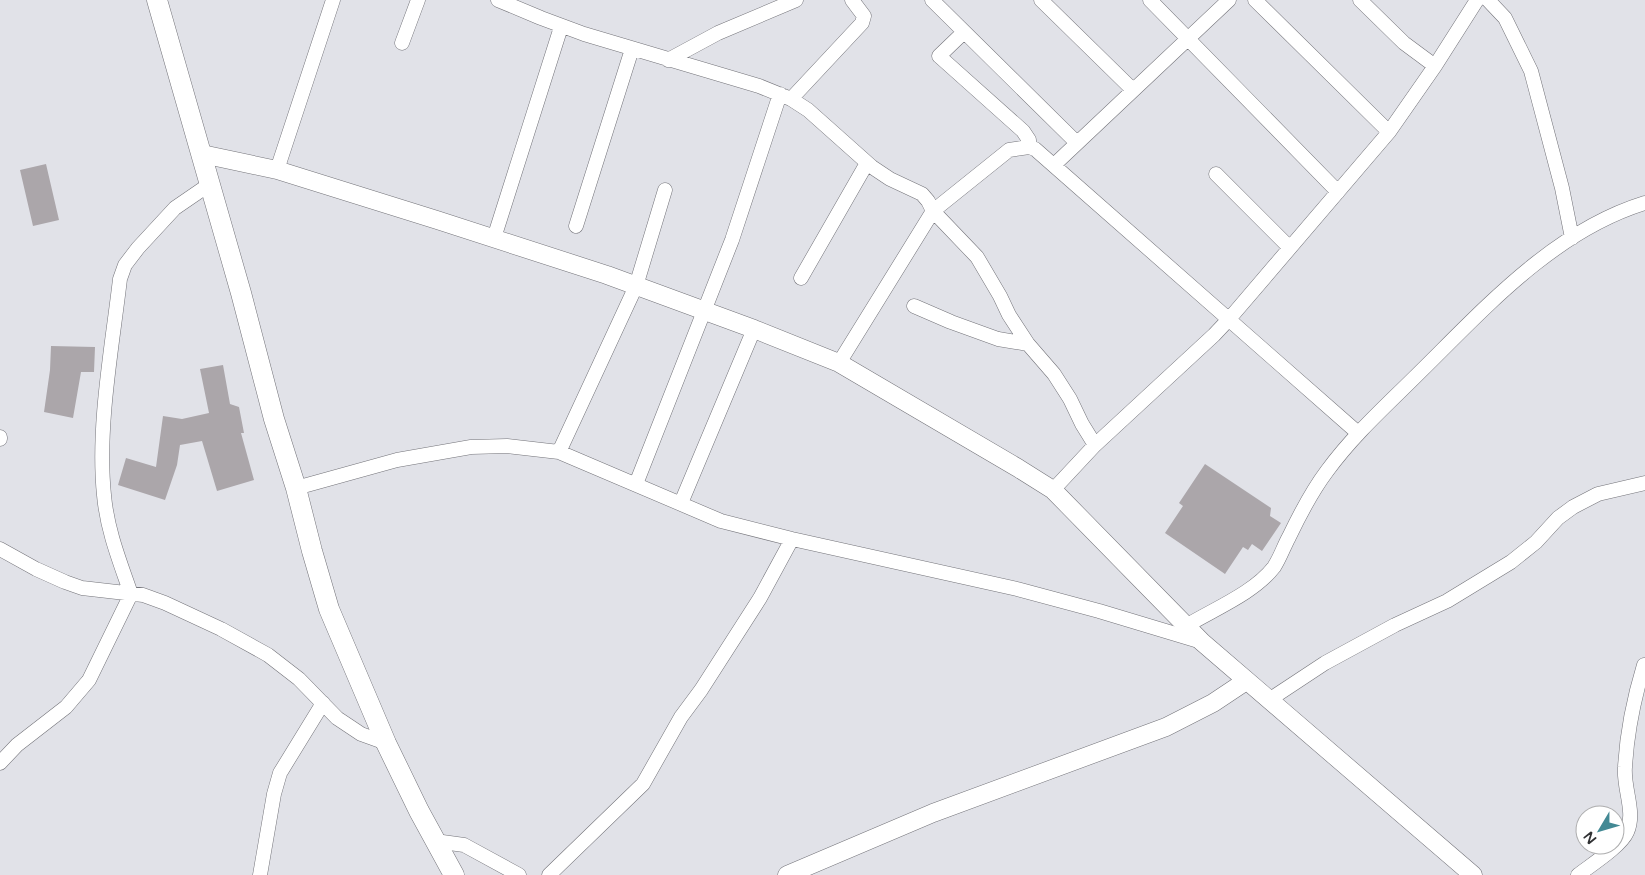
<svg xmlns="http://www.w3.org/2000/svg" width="1645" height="875" viewBox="0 0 1645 875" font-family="'Varela Round',sans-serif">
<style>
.building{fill:#aba6aa}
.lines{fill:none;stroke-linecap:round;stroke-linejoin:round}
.minor-casing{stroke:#737379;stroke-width:15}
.tertiary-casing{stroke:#737379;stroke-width:19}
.secondary-casing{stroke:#737379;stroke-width:21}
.minor{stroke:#fff;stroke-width:14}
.tertiary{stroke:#fff;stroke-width:18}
.secondary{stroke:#fff;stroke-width:20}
</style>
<rect width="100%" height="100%" fill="#e1e2e8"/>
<!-- building -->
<path class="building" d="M46 164 59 220 33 226 20 170Z
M51 346 95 347 94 372H81L73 418 44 412 50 370Z
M223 365 230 404 239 407 244 433H241L254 480 217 491 202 441 180 445 177 465 165 500 118 485 126 458 156 467 163 416 182 419 209 413 200 369Z
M1205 464 1271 508 1270 516 1281 523 1262 551 1252 544 1248 550 1243 547 1225 574 1165 533 1183 506 1179 503Z"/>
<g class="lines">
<!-- minor casing -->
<g class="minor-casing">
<path id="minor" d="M498 0 541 18 584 34 759 86 791 99 808 110 872 167 890 179 922 194 928 201 933 211 977 257 1000 296 1009 315 1028 344 1054 374 1070 399 1082 424 1095 445
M932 0 1077 143
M1041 0 1133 90
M1150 0 1338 192
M1255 0 1389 132
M1360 0 1404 43 1435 66
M1488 0 1505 18 1531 71 1562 188 1572 238
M964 32 939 56 1023 131 1029 140V147
M402 43 418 0
M668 60 718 33 796 0
M791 99 862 23 864 16 852 0
M1054 165 1229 0
M277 170 333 0
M1216 174 1289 247
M576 226 632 49
M494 238 561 27
M801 278 867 163
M914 306 951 322 998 339 1028 344
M839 363 933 211 1009 150 1029 147 1035 149 1358 433
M0 437V439
M559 452 636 286 665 190
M636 484 732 240 780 94
M296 488 397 460 471 447 507 446 559 452 721 521 792 539 1017 589 1099 611 1202 642
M1053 490 1095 445 1214 335 1230 318 1389 132 1435 66 1477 0
M681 503 754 329
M0 549 36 569 65 582 82 588 143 595 165 603 221 629 268 655 299 679 337 718 361 734 386 743
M1186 626C1214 609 1254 593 1274 567 1280 558 1284 546 1289 537 1300 514 1312 491 1327 471 1354 434 1388 404 1420 372 1486 307 1554 231 1645 203
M1269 700 1325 663 1395 625 1447 601 1511 562 1536 542 1558 518 1573 507 1598 494 1645 483
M0 763 17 745 66 707 89 680 131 594C120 562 107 530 104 495 97 427 112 348 120 279L125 265 138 248 175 208 210 184
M435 841 464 845 519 875
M260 875 274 794 280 773 323 703
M549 875 643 784 681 717 701 690 760 598 792 539
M1578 875C1591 865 1621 846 1627 832 1636 812 1623 788 1625 767 1627 732 1634 698 1644 665"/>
</g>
<!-- tertiary casing -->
<g class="tertiary-casing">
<path id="tertiary" d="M202 154 277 170 437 220 607 275 754 329 839 363 1018 468 1053 490 1202 642 1473 875
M787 875 933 813 1166 727 1213 703 1246 681"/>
</g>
<!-- secondary casing -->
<g class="secondary-casing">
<path id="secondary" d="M157 0 241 293 274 419 296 488 312 551 329 609 386 743 419 811 454 875"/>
</g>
<!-- minor -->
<use href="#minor" class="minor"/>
<!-- tertiary -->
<use href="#tertiary" class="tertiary"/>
<!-- secondary -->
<use href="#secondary" class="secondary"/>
</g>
<!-- north arrow -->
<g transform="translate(1600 830) rotate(232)"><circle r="24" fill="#ffffff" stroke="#adadae"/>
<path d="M0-4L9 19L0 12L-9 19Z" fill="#438994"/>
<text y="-8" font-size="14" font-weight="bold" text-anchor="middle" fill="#313234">N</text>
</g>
</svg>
